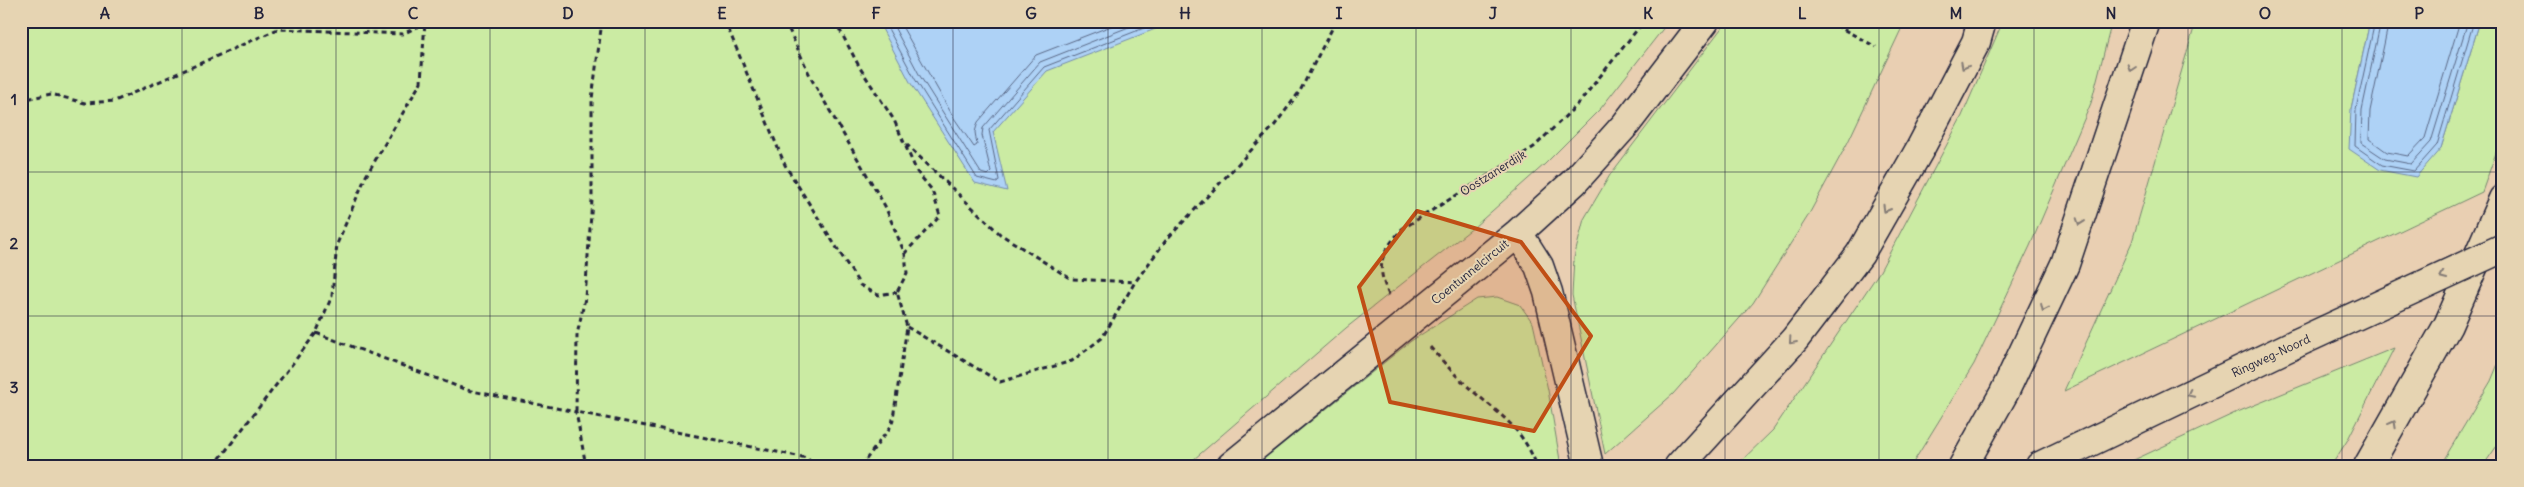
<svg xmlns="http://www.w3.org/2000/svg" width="2524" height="487" viewBox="0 0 2524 487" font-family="Delius,sans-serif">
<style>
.green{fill:#cbeba3;stroke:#76866f}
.water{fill:#aed2f6;stroke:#768cab}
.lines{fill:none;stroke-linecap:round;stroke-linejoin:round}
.shore{stroke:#5a6886;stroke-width:1}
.minor-casing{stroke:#22223b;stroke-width:31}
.highway-casing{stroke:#22223b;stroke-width:31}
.path{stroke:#22223b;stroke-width:3;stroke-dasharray:5 4;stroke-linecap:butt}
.minor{stroke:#e6d4b2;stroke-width:28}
.highway{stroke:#e6d4b2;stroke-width:28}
.highway-bridge-casing{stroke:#22223b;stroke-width:31;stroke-linecap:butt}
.highway-bridge{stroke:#e6d4b2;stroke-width:28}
.oneway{stroke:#847b76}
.marked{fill:#c04e15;fill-opacity:0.2;stroke:#c04e15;stroke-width:4;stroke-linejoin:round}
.grid{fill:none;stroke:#22223b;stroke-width:1;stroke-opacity:0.55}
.labels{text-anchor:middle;stroke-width:4;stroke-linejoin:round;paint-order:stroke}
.street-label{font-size:12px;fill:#22223b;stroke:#e6d4b2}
.neatline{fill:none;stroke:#22223b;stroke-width:2}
.grid-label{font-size:16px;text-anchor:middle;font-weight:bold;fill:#22223b}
</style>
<rect width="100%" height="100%" fill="#e9cfb2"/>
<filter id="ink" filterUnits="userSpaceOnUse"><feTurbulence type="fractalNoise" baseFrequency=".02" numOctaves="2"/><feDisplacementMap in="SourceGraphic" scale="10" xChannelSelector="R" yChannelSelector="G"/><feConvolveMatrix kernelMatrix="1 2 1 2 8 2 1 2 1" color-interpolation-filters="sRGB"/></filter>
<g filter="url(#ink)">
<!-- green -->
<path class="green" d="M21 21H1669L1601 108 1545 164 1474 227 1346 328 1186 466H21Z
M1727 21H1905L1848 142 1808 216 1753 303 1673 394 1605 454 1572 295 1574 258 1584 219 1610 175Z
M2003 21H2112L2091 103 2030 246 1974 364 1911 466H1736L1773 430 1880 271 1962 116Z
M2196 21H2370L2351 109 2441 148 2480 21H2503V133L2482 192 2064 391 2132 242Z
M1497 297 1520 305 1533 323 1548 390 1561 466H1255L1411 341 1477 299Z
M2394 348 2347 441 2331 466H2121L2235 413Z
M2503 352V437L2483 466H2440L2491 381Z"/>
<!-- water -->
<path class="water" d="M878 21H1176L1047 71 993 132 1007 191 975 183 910 82Z
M2370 21H2480L2441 148 2416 177 2380 170 2349 149 2351 109Z"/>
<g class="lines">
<!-- shore -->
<path class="shore" d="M884 21 915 79 977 178 997 183 999 180 989 130 1044 67 1162 21
M891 21 920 76 981 173 988 175 991 172 982 135 983 128 1040 62 1144 21
M899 21 954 118 974 147 977 145 975 132 978 122 1036 55 1124 21
M2375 21 2356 109 2355 146 2382 165 2414 171 2437 145 2474 21
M2381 21 2362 110 2361 143 2385 159 2411 164 2431 142 2468 21
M2389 21 2370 111 2369 139 2387 152 2408 156 2425 138 2460 21"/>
<!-- minor casing -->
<g class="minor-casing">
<path id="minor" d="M1518 233 1539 266 1548 292 1589 466
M1231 466 1518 233 1574 182 1626 124 1705 21"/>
</g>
<!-- highway casing -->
<g class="highway-casing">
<path id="highway" d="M1679 466 1795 339 1860 254 1920 149 1976 42 1982 21
M1963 466 2004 393 2065 264 2146 21
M2040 466 2297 343
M2368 466 2448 325 2503 199"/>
</g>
<!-- path -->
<path class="path" d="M602 21 592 99V200L585 298 577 335 576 412 807 458 814 466
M725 21 785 165 860 285 878 295 897 292
M785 21 812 80 885 206 905 254 907 273 897 292 907 327 892 425 861 466
M835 21 860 68 894 120 917 172 932 190 940 216 905 253
M1828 21 1876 47
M21 103 26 99 51 94 85 103 115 101 278 29 403 34 423 24
M906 144 1000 234 1071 279 1135 282
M1389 295C1375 265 1381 253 1402 229L1534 147 1579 103 1644 21
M907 327 1000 382 1072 361 1102 338 1135 282 1167 239 1274 126 1300 91 1336 21
M316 333 467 390 576 412 586 466
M1430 347C1441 359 1452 372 1464 383 1495 412 1520 423 1537 466
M214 466 316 333 332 296 337 244 366 176 421 82 425 21"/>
<!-- minor -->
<use href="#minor" class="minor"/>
<!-- highway -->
<use href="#highway" class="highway"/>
<!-- highway-bridge casing -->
<g class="highway-bridge-casing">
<path id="highway-bridge" d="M2297 343 2503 248"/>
</g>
<!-- highway-bridge -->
<use href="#highway-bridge" class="highway-bridge"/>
</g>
<!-- one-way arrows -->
<defs><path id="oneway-chevron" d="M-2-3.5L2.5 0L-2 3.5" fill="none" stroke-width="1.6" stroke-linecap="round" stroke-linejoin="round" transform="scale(1.25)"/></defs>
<g class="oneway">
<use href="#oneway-chevron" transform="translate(1964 66) rotate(118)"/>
<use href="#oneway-chevron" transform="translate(2131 68) rotate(108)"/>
<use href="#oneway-chevron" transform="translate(1886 209) rotate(120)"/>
<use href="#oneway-chevron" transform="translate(2080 222) rotate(109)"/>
<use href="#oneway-chevron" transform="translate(2443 276) rotate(155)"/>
<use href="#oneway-chevron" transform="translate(2044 308) rotate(115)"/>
<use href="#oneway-chevron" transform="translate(1792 341) rotate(131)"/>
<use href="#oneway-chevron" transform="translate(2190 394) rotate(154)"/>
<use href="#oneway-chevron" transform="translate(2393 424) rotate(-61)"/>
</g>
</g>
<!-- marked area -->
<path class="marked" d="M1417 211 1521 242 1591 336 1534 431 1390 402 1359 287Z"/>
<!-- grid -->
<path class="grid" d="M182 21V466M336 21V466M490 21V466M645 21V466M799 21V466M953 21V466M1108 21V466M1262 21V466M1416 21V466M1571 21V466M1725 21V466M1879 21V466M2034 21V466M2188 21V466M2342 21V466M21 172H2503M21 316H2503"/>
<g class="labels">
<!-- street labels -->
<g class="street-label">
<text transform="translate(1493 173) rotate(-32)" y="4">Oostzanerdijk</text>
<text transform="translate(1470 272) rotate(-39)" y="4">Coentunnelcircuit</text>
<text transform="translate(2271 356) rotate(-25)" y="4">Ringweg-Noord</text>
</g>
</g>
<!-- margin -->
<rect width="2524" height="487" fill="none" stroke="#e6d4b2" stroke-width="55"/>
<rect x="28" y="28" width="2468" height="432" class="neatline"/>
<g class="grid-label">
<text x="105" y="19">A</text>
<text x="259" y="19">B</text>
<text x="413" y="19">C</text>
<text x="568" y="19">D</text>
<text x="722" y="19">E</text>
<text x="876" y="19">F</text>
<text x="1031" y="19">G</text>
<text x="1185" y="19">H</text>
<text x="1339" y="19">I</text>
<text x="1493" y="19">J</text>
<text x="1648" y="19">K</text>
<text x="1802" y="19">L</text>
<text x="1956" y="19">M</text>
<text x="2111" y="19">N</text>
<text x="2265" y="19">O</text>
<text x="2419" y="19">P</text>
<text x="14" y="105">1</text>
<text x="14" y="249">2</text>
<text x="14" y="393">3</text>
</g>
</svg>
